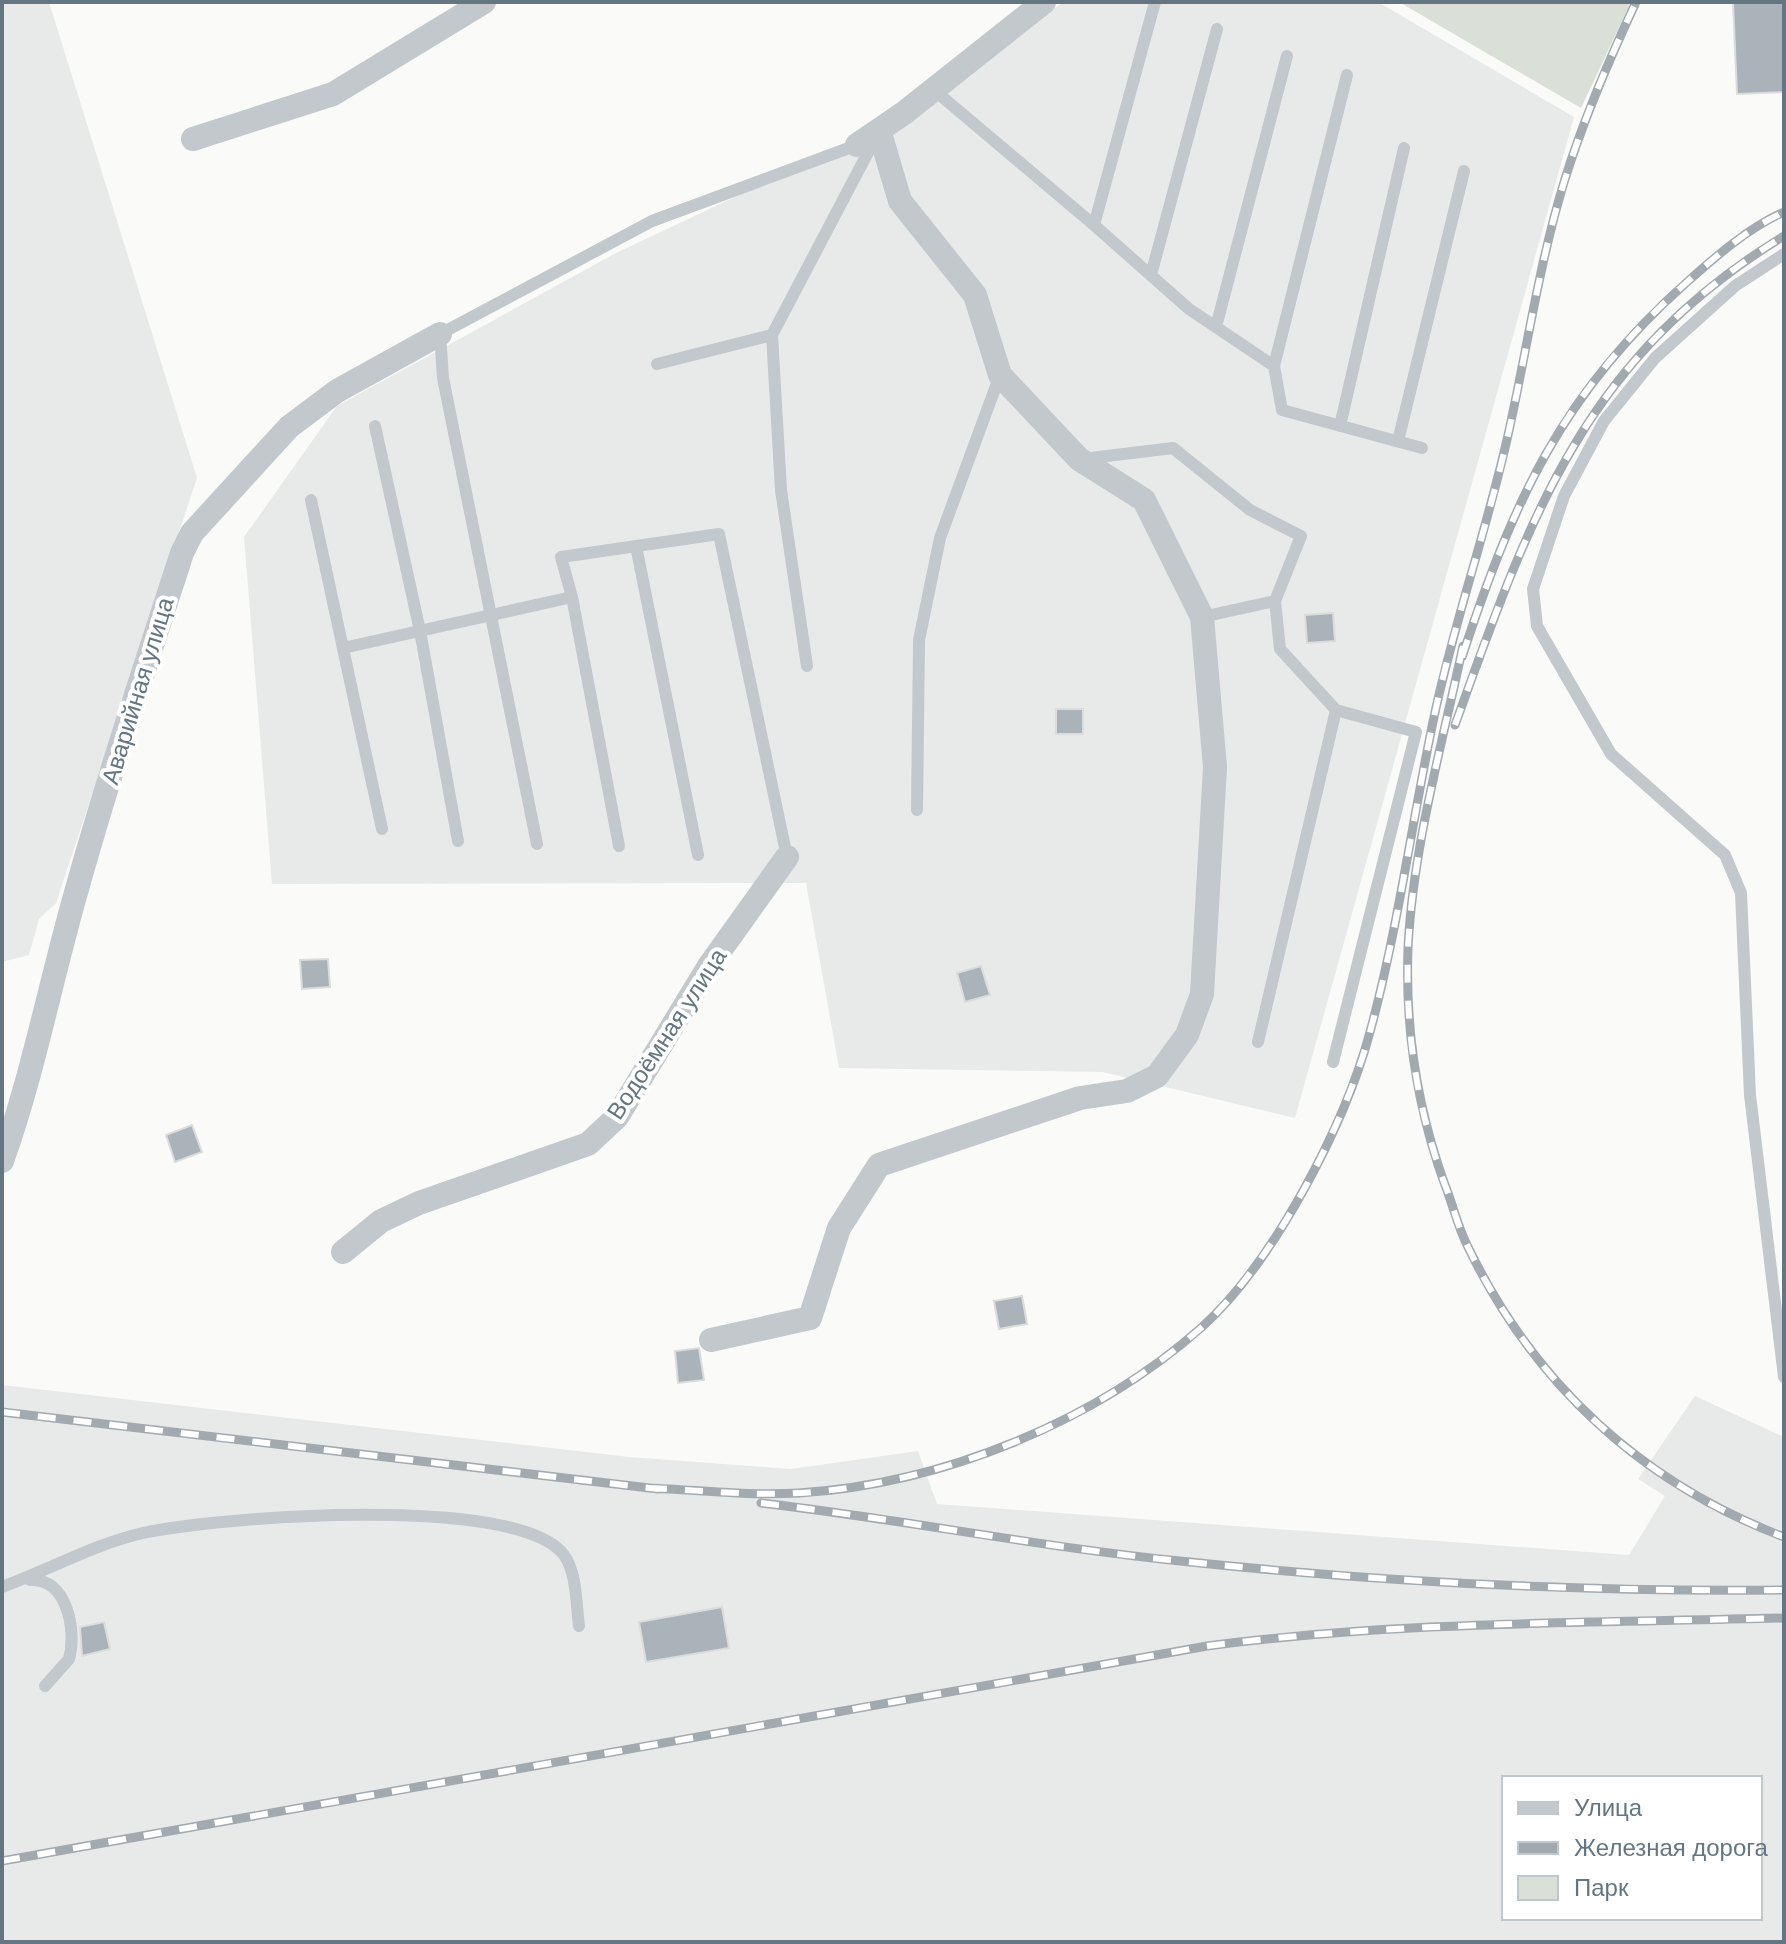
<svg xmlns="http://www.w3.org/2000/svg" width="1786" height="1944" viewBox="0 0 1786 1944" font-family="'DM Sans',sans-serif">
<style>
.built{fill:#e8e9e9;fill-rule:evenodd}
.green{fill:#dadfd7}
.building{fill:#aab3b9;stroke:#dcdcda;stroke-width:2}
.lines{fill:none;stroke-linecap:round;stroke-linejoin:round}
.service{stroke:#c3c8cc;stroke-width:12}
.minor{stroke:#c3c8cc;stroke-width:24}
.rail-casing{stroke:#a2aab0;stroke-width:9}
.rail{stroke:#fff;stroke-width:6;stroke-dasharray:18;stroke-linecap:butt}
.labels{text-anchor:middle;stroke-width:8;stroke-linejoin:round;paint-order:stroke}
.street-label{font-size:24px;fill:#657683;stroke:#fff}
</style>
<rect width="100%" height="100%" fill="#fafaf8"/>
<!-- built -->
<path class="built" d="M2 2H49L197 478 56 903 39 919 29 955 2 962Z
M1063 2H1378L1574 117 1295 1118 1103 1072 839 1068 806 883 272 884 244 537 337 406 616 253 928 106Z
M2 1385 629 1457 791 1469 918 1451 937 1504 1629 1555 1665 1496 1638 1479 1695 1396 1784 1437V1942H2ZM1504 1778H1760V1918H1504Z"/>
<!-- green -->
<path class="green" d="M1399 2H1631L1581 108Z"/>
<!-- building -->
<path class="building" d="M1733 2H1784V92L1737 94Z
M1333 613 1335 641 1307 643 1305 615Z
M1056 709H1083V734H1056Z
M328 959 330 987 302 989 300 960Z
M981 966 990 995 965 1002 957 973Z
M192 1125 202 1152 175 1162 166 1135Z
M1022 1296 1027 1324 999 1329 994 1301Z
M699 1348 704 1380 678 1383 675 1351Z
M722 1607 729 1648 646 1662 639 1622Z
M104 1622 110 1649 82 1656 80 1627Z"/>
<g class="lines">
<!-- service -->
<path class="service" d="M934 90 1094 225 1155 2
M1094 225 1189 309 1274 366 1282 410 1422 448
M1784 254 1735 286 1655 358 1604 421 1564 496 1533 589 1537 626 1611 754 1725 855 1741 893 1750 1095 1784 1377
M1151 275 1217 29
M1216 327 1287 56
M657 364 772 335
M1274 366 1347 75
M375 426 420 631 458 841
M1340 426 1404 148
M1398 441 1464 171
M1082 459 1173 448 1250 510 1301 536 1275 601 1280 649 1336 710 1258 1042
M311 500 382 829
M636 546 698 855
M572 597 619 846
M1202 617 1275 601
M343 648 572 597 561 557 719 534 787 857
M807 666 781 490 772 335 874 141
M917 810 919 640 940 538 1000 375
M537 844 443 378 440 334 652 221 857 145
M1333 1062 1416 732 1336 710
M30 1580C67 1577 77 1631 69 1659L45 1686
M2 1587C49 1570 94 1544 143 1533 216 1517 518 1493 564 1555 577 1573 576 1604 579 1626"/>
<!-- minor -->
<path class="minor" d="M193 139 333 94 484 2
M857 145 904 113 1044 2
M2 1161C33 1074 50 984 75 896 107 781 145 667 182 553L192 533 289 427 337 391 440 334
M343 1252 381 1221 419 1203 588 1144 617 1117 709 966 787 857
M711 1340 810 1318 839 1228 879 1165 1080 1098 1127 1091 1157 1076 1187 1035 1202 994 1215 767 1202 617 1144 500 1079 459 1000 375 975 295 900 201 879 130"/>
<!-- rail casing -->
<g class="rail-casing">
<path id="rail" d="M1463 646C1442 745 1413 847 1408 948 1405 1031 1417 1108 1445 1185 1453 1205 1458 1228 1468 1247 1534 1384 1642 1483 1784 1537
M1462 657C1513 502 1561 394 1686 283 1715 257 1748 228 1784 212
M1455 725C1530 516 1584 358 1784 236
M2 1412 658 1489
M649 1488C699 1490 749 1496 799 1493 942 1484 1095 1422 1202 1327 1274 1262 1345 1125 1370 1032 1398 929 1412 821 1434 717 1454 622 1487 530 1508 435 1527 350 1539 263 1565 179 1584 118 1609 60 1636 2
M761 1503C901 1519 1039 1547 1180 1561 1380 1582 1583 1592 1784 1590
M2 1861 1207 1646C1398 1621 1592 1623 1784 1618"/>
</g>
<!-- rail -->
<use href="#rail" class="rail"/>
</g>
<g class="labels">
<!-- street labels -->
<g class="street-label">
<text transform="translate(138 691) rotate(-73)" y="8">Аварийная улица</text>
<text transform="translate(667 1034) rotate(-57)" y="8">Водоёмная улица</text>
</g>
</g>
<!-- border -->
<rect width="1786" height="1944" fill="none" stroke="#657683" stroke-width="8"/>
<!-- legend -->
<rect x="1502" y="1776" width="260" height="144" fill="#ffffff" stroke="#c1c8cd" stroke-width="2"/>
<rect x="1518" y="1802" width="40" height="12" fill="#c3c8cc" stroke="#c1c8cd" stroke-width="2"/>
<text x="1574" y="1816" font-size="24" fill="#657683">Улица</text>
<rect x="1518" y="1842" width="40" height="12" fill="#a2aab0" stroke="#c1c8cd" stroke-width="2"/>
<text x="1574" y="1856" font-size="24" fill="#657683">Железная дорога</text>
<rect x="1518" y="1876" width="40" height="24" fill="#dadfd7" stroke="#c1c8cd" stroke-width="2"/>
<text x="1574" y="1896" font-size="24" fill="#657683">Парк</text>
</svg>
